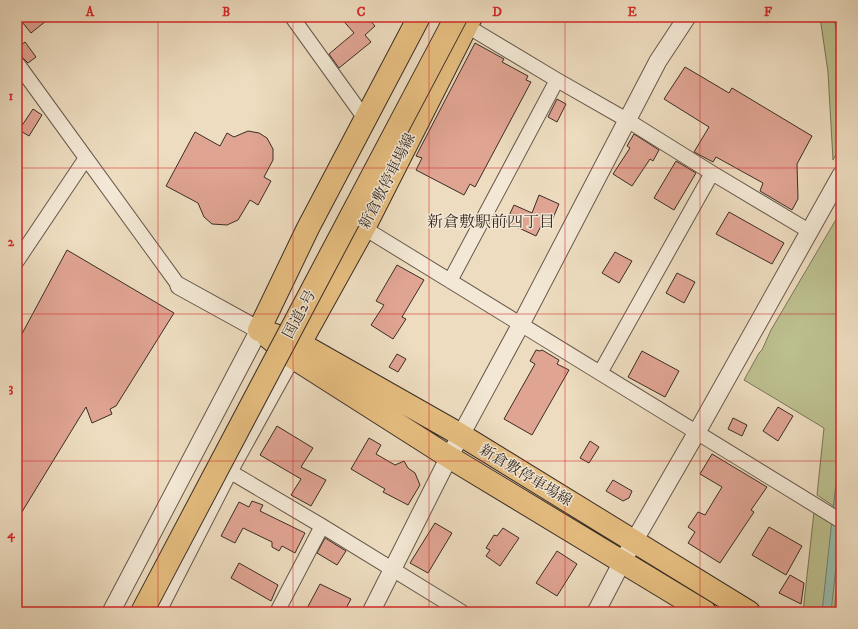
<svg xmlns="http://www.w3.org/2000/svg" width="858" height="629" viewBox="0 0 858 629" font-family="'IM FELL DW Pica','Noto Serif JP',serif">
<style>
.green{fill:#bcbf8f;stroke:#7b765a}
.water{fill:#9abcac;stroke:#748376}
.building{fill:#e0a493;stroke:#3a2d26}
.lines{fill:none;stroke-linecap:round;stroke-linejoin:round}
.minor-casing{stroke:#67594c;stroke-width:16}
.tertiary-casing{stroke:#67594c;stroke-width:19}
.primary-casing{stroke:#3a2d26;stroke-width:24}
.minor{stroke:#f3e8d5;stroke-width:14}
.tertiary{stroke:#f3e8d5;stroke-width:17}
.primary{stroke:#e6be80;stroke-width:22}
.trunk-bridge-casing{stroke:#3a2d26;stroke-width:24;stroke-linecap:butt}
.trunk-bridge{stroke:#e6be80;stroke-width:22}
.grid{fill:none;stroke:#d62828;stroke-width:1;stroke-opacity:0.55}
.labels{text-anchor:middle;stroke-width:3;stroke-linejoin:round;paint-order:stroke}
.street-label{font-size:15px;fill:#3a2d26;stroke:#f3e8d5}
.neighbourhood-label{font-size:16px;fill:#3a2d26;stroke:#f3e8d5}
.neatline{fill:none;stroke:#d62828;stroke-width:1.5}
.grid-label{font-size:13px;text-anchor:middle;font-weight:bold;fill:#d62828}
</style>
<rect width="100%" height="100%" fill="#eddcbf"/>
<filter id="stains"><feTurbulence type="fractalNoise" baseFrequency=".005" numOctaves="4"/><feColorMatrix values="0 0 0 0 .2 0 0 0 0 .09 0 0 0 0 .02 0 0 0 .5 -.17"/></filter>
<radialGradient id="worn" r=".72"><stop offset=".6" stop-color="#630" stop-opacity="0"/><stop offset="1" stop-color="#630" stop-opacity=".3"/></radialGradient>
<!-- green -->
<path class="green" d="M820 17H841V146L833 160 828 72Z
M841 211V511L817 495 824 428 744 380 759 353 762 350 771 330Z
M814 512 841 530V545L834 612H803Z"/>
<!-- water -->
<path class="water" d="M834 17H841V65V62Z
M841 437V521L831 612H822Z"/>
<!-- building -->
<path class="building" d="M18 17H51L31 33Z
M340 17H367L375 26 365 35 371 42 339 68 329 54 354 33Z
M25 42 36 57 28 63 17 52V48Z
M475 43 504 59 502 62 528 76 526 80 531 82 475 187 470 184 464 195 416 170 422 158 416 156Z
M685 67 729 93 732 88 812 136 797 164 798 199 792 210 760 191 763 183 716 157 713 162 694 152 709 127 664 99Z
M557 99 566 104 557 122 548 117Z
M33 109 42 115 29 136 19 130Z
M248 131 259 133 267 138 273 149V160L264 177 271 181 258 205 250 200 238 220 227 225 212 224 204 217 198 203 166 186 195 132 220 146 227 133 234 137Z
M634 134 659 150 653 161 650 159 632 186 613 174 630 148 627 146Z
M676 161 696 173 674 210 654 198Z
M539 195 559 204 550 225 543 222 536 236 506 222 514 205 532 213Z
M729 212 784 243 772 264 716 234Z
M67 250 174 313 116 406 110 409 112 414 92 423 86 407 17 520V343Z
M615 252 632 261 619 283 602 273Z
M397 265 424 280 402 317 406 319 393 339 371 325 384 305 376 301Z
M677 273 695 282 684 303 666 293Z
M536 350 540 351 542 350 559 360 557 364 569 370 532 435 504 419 535 364 530 361Z
M642 351 679 371 665 397 628 377Z
M397 354 406 359 398 372 389 367Z
M778 407 793 416 778 441 763 431Z
M733 418 747 425 742 436 728 429Z
M277 426 313 448 301 467 326 480 311 506 291 495 301 479 260 455Z
M369 438 381 445 376 454 395 465 404 461 408 468 415 473 420 485 408 505 383 492 385 489 351 469Z
M590 441 599 447 589 463 580 458Z
M712 454 767 487 751 510 754 512 720 563 688 543 695 532 688 527 698 512 705 515 722 487 700 474Z
M613 480 632 491 629 498 623 501 606 491Z
M252 501 263 505 260 511 305 533 295 553 282 546 279 551 272 547V542L243 528 235 543 221 536 239 502 249 507Z
M435 523 452 533 428 573 410 563Z
M769 527 802 546 786 575 752 555Z
M503 528 519 538 500 566 486 556 490 550 486 548 494 535 497 536Z
M325 538 346 551 337 565 317 553Z
M557 551 577 564 557 596 536 583Z
M239 563 278 585 271 601 231 578Z
M790 575 804 583 801 604 779 593Z
M320 584 351 599 344 612H305Z"/>
<g class="lines">
<!-- minor casing -->
<g class="minor-casing">
<path id="minor" d="M292 17 366 120
M467 26 557 80 627 120 712 173 809 231
M17 63 179 286
M364 228 841 521
M17 261 86 158
M450 281 557 80
M600 373 712 173
M229 471 322 526 462 612
M277 612 322 526"/>
</g>
<!-- tertiary casing -->
<g class="tertiary-casing">
<path id="tertiary" d="M111 612 259 330 179 286
M157 612 229 471 292 357
M371 612 449 457 521 324 658 61 687 17
M596 612 622 562 697 432 841 175"/>
</g>
<!-- primary casing -->
<g class="primary-casing">
<path id="primary" d="M259 330 299 343 461 435 749 612
M259 330 308 228 419 17
M268 337 292 357 449 457 705 612
M293 356 364 228 471 17"/>
</g>
<!-- minor -->
<use href="#minor" class="minor"/>
<!-- tertiary -->
<use href="#tertiary" class="tertiary"/>
<!-- primary -->
<use href="#primary" class="primary"/>
<!-- trunk-bridge casing -->
<g class="trunk-bridge-casing">
<path id="trunk-bridge" d="M142 612 456 17"/>
</g>
<!-- trunk-bridge -->
<use href="#trunk-bridge" class="trunk-bridge"/>
</g>
<!-- grid -->
<path class="grid" d="M158 17V612M293 17V612M429 17V612M565 17V612M700 17V612M17 168H841M17 314H841M17 461H841"/>
<g class="labels">
<!-- street labels -->
<g class="street-label">
<text transform="translate(387 181) rotate(-63)" y="5">新倉敷停車場線</text>
<text transform="translate(299 314) rotate(-62)" y="5">国道2号</text>
<text transform="translate(526 475) rotate(31)" y="5">新倉敷停車場線</text>
</g>
<!-- neighbourhood labels -->
<g class="neighbourhood-label">
<text x="491" y="227">新倉敷駅前四丁目</text>
</g>
</g>
<!-- margin -->
<rect width="858" height="629" fill="none" stroke="#eddcbf" stroke-width="44"/>
<rect x="22" y="22" width="814" height="585" class="neatline"/>
<g class="grid-label">
<text x="90" y="16">A</text>
<text x="226" y="16">B</text>
<text x="361" y="16">C</text>
<text x="497" y="16">D</text>
<text x="632" y="16">E</text>
<text x="768" y="16">F</text>
<text x="11" y="100">1</text>
<text x="11" y="246">2</text>
<text x="11" y="392">3</text>
<text x="11" y="538">4</text>
</g>
<rect width="100%" height="100%" filter="url(#stains)"/>
<rect width="100%" height="100%" fill="url(#worn)"/>
</svg>
